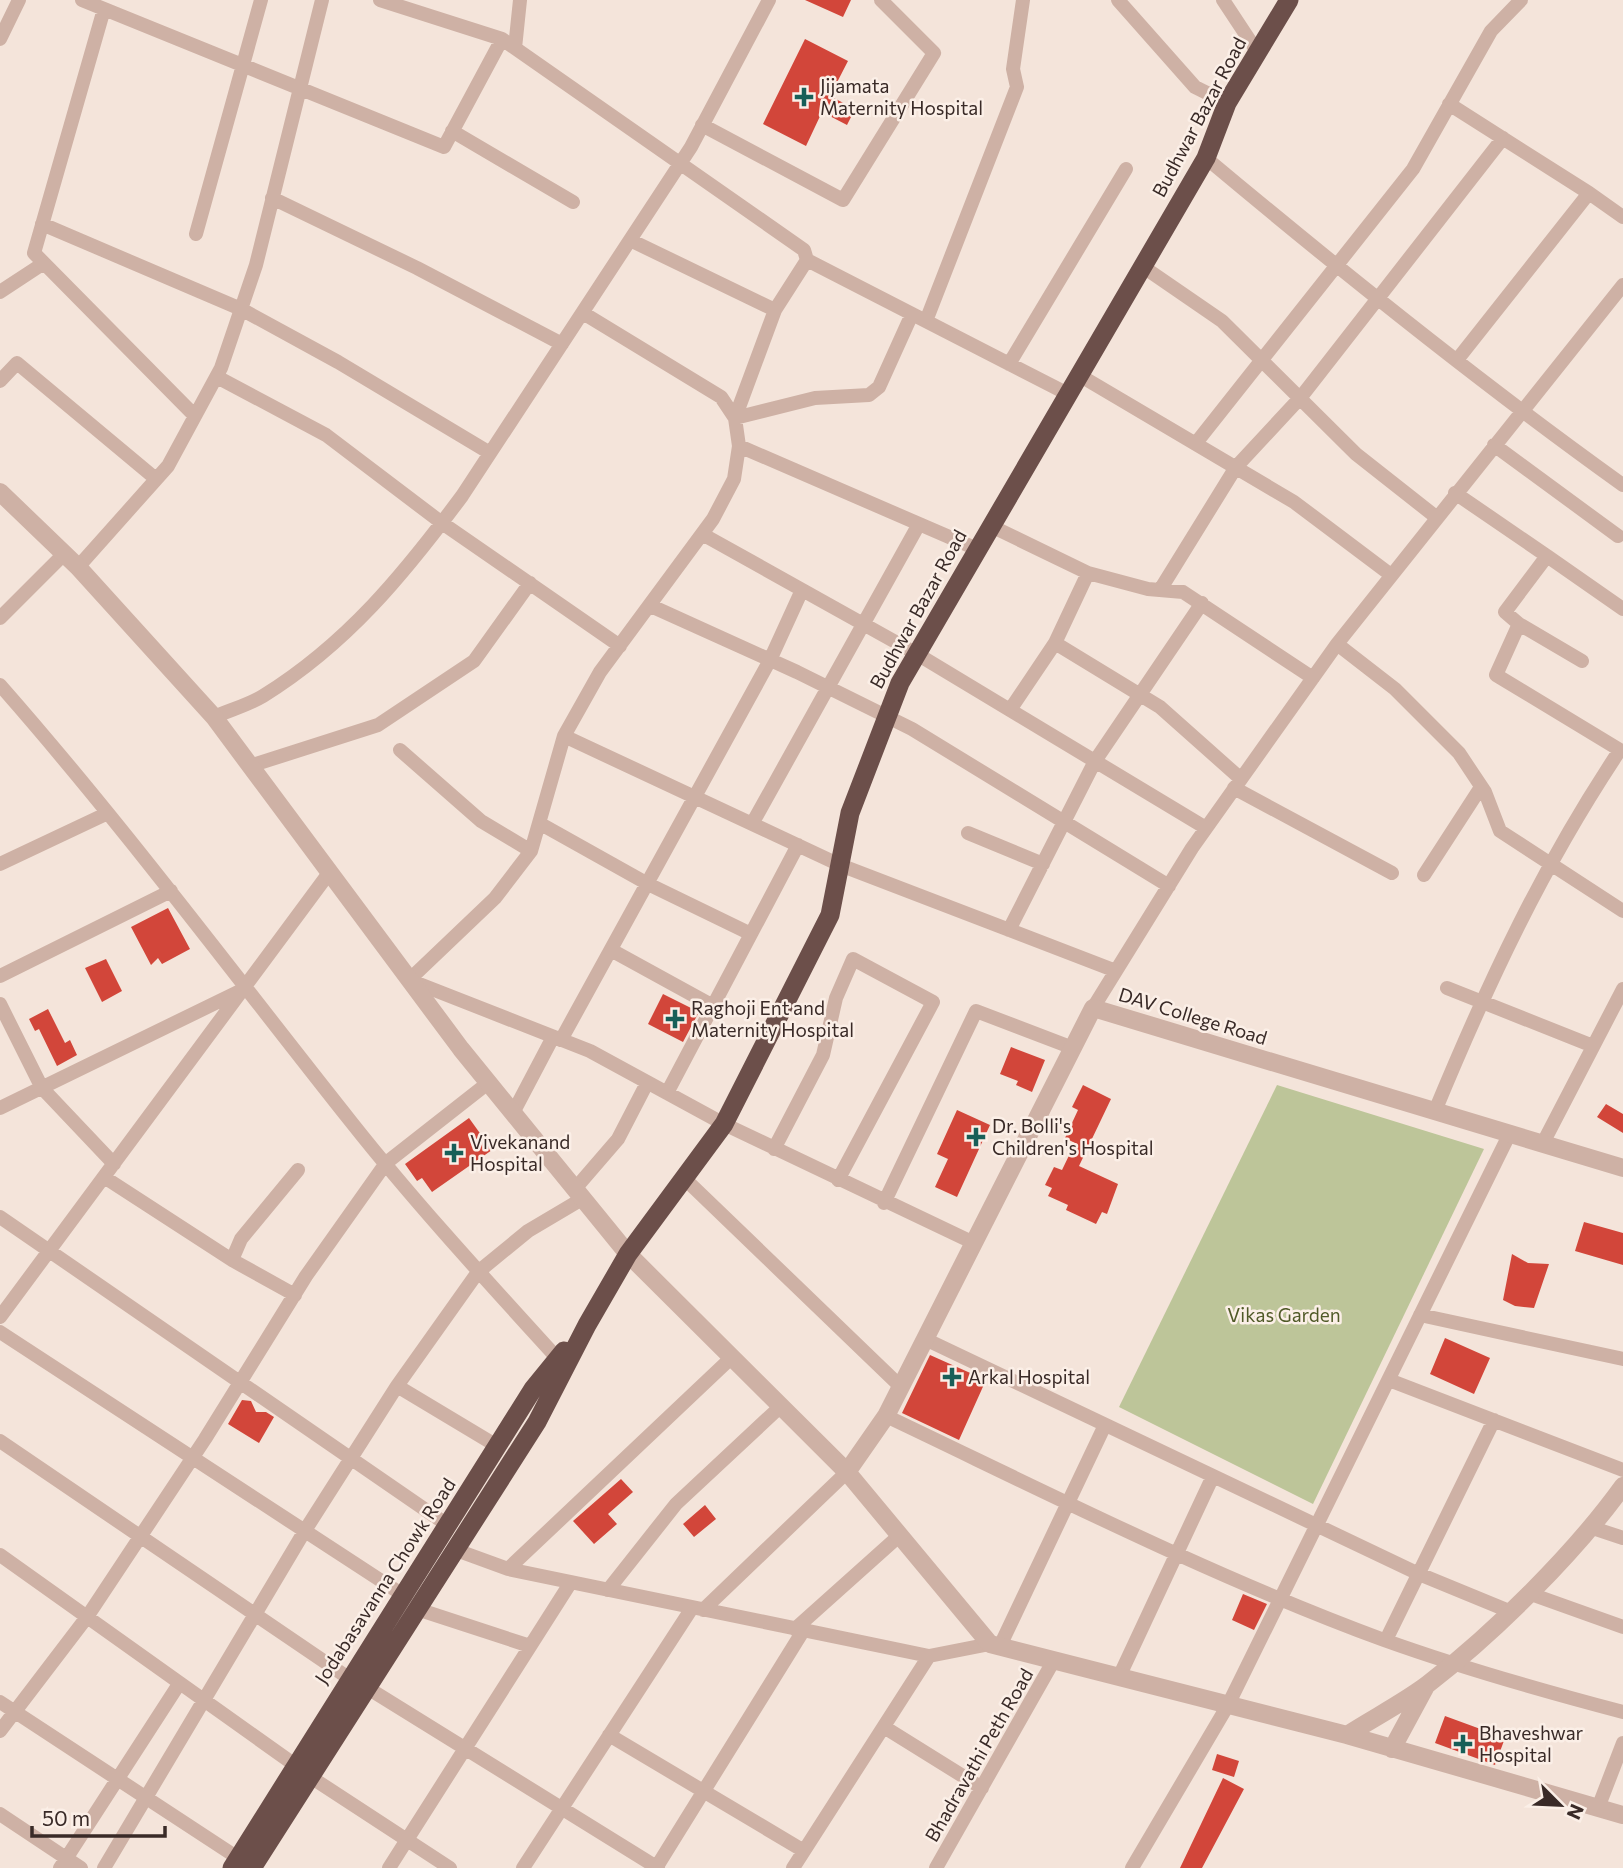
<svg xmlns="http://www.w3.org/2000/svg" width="1623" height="1868" viewBox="0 0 1623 1868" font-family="Commissioner,sans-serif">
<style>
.green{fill:#bdc599}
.building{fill:#d2463a}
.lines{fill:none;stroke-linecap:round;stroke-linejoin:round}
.minor{stroke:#ceb1a5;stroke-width:14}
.tertiary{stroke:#ceb1a5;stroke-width:18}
.trunk{stroke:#6c4f4a;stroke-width:19}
.poi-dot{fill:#185f58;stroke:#fbefe7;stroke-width:2.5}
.labels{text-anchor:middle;stroke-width:5;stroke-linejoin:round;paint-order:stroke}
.poi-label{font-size:19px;fill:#392a27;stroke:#fbefe7;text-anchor:start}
.street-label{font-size:19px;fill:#392a27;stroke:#fbefe7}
.park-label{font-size:19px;fill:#505a28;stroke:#fbefe7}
</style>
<rect width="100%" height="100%" fill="#f4e4da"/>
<!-- green -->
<path class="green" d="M1277 1085 1484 1149 1313 1504 1119 1407Z"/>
<!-- building -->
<path class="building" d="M805 0H851L843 17Z
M805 39 848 61 830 96 855 109 847 125 822 112 806 146 763 124Z
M168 908 190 949 162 964 158 958 151 965 131 927Z
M106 959 122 991 102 1002 85 968Z
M663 994 699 1012 683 1042 648 1024Z
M48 1009 65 1043 70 1040 77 1055 57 1066 39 1029 35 1031 29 1019Z
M1011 1047 1045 1060 1032 1092 1016 1085 1018 1081 1000 1074Z
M1083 1085 1111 1099 1079 1166 1118 1184 1107 1214 1102 1212 1096 1224 1066 1210 1068 1205 1048 1196 1052 1188 1045 1185 1054 1167 1062 1170 1075 1143 1065 1138 1078 1110 1072 1107Z
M1606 1104 1623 1114V1133L1597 1117Z
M957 1110 990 1125 957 1197 935 1187 948 1159 937 1154Z
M469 1118 492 1150 432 1192 422 1178 417 1181 405 1164Z
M1584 1222 1623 1233V1265L1575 1251Z
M1512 1254 1528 1263 1549 1264 1534 1308 1515 1306 1503 1300Z
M1445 1338 1490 1358 1474 1394 1430 1374Z
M930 1355 986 1380 959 1440 902 1413Z
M242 1400 251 1401 256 1412H266L274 1417 259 1443 228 1424Z
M621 1479 633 1492 608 1514 617 1524 594 1544 573 1521Z
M705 1505 716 1519 694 1537 683 1524Z
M1243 1594 1267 1604 1254 1630 1232 1620Z
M1445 1716 1505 1738 1495 1765 1435 1743Z
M1217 1754 1239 1761 1234 1777 1212 1770Z
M1223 1778 1244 1789 1202 1868H1180Z"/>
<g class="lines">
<!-- minor -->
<path class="minor" d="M82 0 444 147 502 39 804 250 807 260 1068 394
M380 0 502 39
M1118 0 1195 87 1227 103
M1223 0 1258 53
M104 9 34 253 195 416
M0 39 19 0
M515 48 520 0
M1449 104 1589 193 1457 360
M702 125 843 200 934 53 881 0
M452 131 573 202
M1206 158C1341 271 1479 382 1623 485
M1589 193 1623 217
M272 198 417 268 562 344
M42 224 241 309 338 362 490 453
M196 234 261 0
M630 240 775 310 807 260
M1142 266 1222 321 1356 454 1436 517
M0 292 44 263
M775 310 735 418 815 398 869 395 879 387 912 314
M583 313 721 397 735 418 739 446 734 479 713 519 600 672 564 736 531 851 495 898 409 980 590 1051 724 1124 974 1243
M926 321 1017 87 1013 69 1023 0
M1009 364 1126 169
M1079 375 1294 502 1391 575
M217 377 326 435 442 523 620 646
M0 381 17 363 156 479
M1196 443 1413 169 1491 31 1521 0
M1494 445 1618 536
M739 446 977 549
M1455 493 1547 556
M991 526 1088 573 1148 589 1183 592 1313 678
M702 534 917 654 1206 828
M78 567 168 466 221 368 256 265 322 0
M1160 590 1236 467 1301 397 1503 138
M651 606 797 672 912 729 1169 886
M0 618 64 554
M1519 624 1505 612 1547 556 1623 609
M1055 643 1160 707 1241 779
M1337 644 1395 689 1459 753 1485 792 1500 831 1623 911
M0 685C124 826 235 976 352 1123 417 1205 488 1282 558 1359
M1010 710 1055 643 1088 573
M214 717C230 710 248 705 263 696 347 644 404 574 462 496L691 147 769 0
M564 736 840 865 1116 971
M400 750 481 821 531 851
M250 766 378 725 474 661 530 583
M1234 788 1392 873
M539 823 648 884 751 934
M752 824 919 524
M968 833 1043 864
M0 864 108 813
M1424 875 1481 787
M1009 930 1095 761 1202 603
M611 950 713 1006
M0 976 171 891
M1447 988 1593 1046
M0 1004 42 1088 114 1164
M1093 1008 1192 848 1337 644 1623 285
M561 1040 770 660 802 590
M667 1093 798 845
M0 1108 238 992
M1435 1111C1488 983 1543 865 1620 750L1496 675 1519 624 1582 661
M513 1113 553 1037
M1543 1143 1623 989
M774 1149 823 1055 836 998 853 959 933 1002 838 1180
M104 1177 232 1260 295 1295
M685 1179 901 1387
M574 1190 618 1139 647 1083
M884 1203 976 1011 1073 1048
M0 1217 449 1526
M232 1260 241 1239 298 1170
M1420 1315 1623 1359
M0 1317 329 873
M0 1332 403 1595
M925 1339 1419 1574 1509 1611
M1389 1380 1623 1470
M397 1386 497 1446
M886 1416C1050 1494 1213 1577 1384 1640 1462 1668 1543 1691 1623 1712
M0 1441 350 1679
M1593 1528 1623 1538
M456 1550 508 1569 929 1656 990 1644
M0 1555 295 1765
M508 1569 730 1359
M608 1590 676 1504 780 1407
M1528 1593 1623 1627
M417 1609 530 1646
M703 1610 847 1472
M795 1629 900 1535
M1386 1640 1494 1420
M1000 1646 1105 1425
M1119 1677 1213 1476
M366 1687 658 1868
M0 1702 238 1858
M884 1727 982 1788
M0 1731 87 1617 205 1439 306 1276 386 1163 488 1083
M609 1735 804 1851
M309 1776 450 1868
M1598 1808 1623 1743
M0 1814 81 1868
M60 1868 179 1684
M104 1868 304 1532 397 1386 478 1272 528 1231 582 1199
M389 1868 571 1582
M523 1868 692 1608
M656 1868 803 1631
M793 1868 929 1656
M936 1868 1054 1660
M1132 1868 1228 1705 1510 1133"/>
<!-- tertiary -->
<path class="tertiary" d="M0 492 78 567 214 717 461 1049 628 1254 847 1472 990 1644 1347 1735 1623 1815
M847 1472 886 1416 1093 1008 1623 1168
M1347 1735C1373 1718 1403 1703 1428 1684 1495 1632 1574 1554 1623 1486
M1392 1749 1425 1688"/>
<!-- trunk -->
<path class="trunk" d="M232 1868 533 1389 564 1351
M252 1868 537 1422 587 1325 628 1254 724 1124 830 915 850 813 900 683 1206 158 1227 103 1289 0"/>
</g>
<!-- markers -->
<g class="poi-dot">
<path d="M800.5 86.5h7v7h7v7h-7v7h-7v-7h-7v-7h7z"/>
<path d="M671.5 1008.5h7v7h7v7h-7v7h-7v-7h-7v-7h7z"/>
<path d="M972.5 1126.5h7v7h7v7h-7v7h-7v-7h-7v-7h7z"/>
<path d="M450.5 1142.5h7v7h7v7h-7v7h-7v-7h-7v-7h7z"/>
<path d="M948.5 1366.5h7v7h7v7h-7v7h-7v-7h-7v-7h7z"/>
<path d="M1459.5 1733.5h7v7h7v7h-7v7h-7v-7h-7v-7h7z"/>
</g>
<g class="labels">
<!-- poi labels -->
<g class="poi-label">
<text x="820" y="93">Jijamata<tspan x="820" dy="22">Maternity Hospital</tspan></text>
<text x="691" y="1015">Raghoji Ent and<tspan x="691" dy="22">Maternity Hospital</tspan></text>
<text x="992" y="1133">Dr. Bolli's<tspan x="992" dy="22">Children's Hospital</tspan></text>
<text x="470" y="1149">Vivekanand<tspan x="470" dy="22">Hospital</tspan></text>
<text x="968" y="1384">Arkal Hospital</text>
<text x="1479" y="1740">Bhaveshwar<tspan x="1479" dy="22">Hospital</tspan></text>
</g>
<!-- street labels -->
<g class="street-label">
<text transform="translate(1199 117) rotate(-62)" y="7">Budhwar Bazar Road</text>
<text transform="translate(918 609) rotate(-61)" y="7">Budhwar Bazar Road</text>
<text transform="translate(1193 1016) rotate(17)" y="7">DAV College Road</text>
<text transform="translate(385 1581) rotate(-57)" y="7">Jodabasavanna Chowk Road</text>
<text transform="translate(979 1755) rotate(-60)" y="7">Bhadravathi Peth Road</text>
</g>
<!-- park labels -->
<g class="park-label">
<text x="1284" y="1322">Vikas Garden</text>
</g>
</g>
<!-- north arrow -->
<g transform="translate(1560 1805) rotate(114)" stroke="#fbefe7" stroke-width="5" paint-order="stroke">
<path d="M0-5L12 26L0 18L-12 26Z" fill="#392a27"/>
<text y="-10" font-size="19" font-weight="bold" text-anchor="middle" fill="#392a27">N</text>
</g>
<!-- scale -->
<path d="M32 1826v10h133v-10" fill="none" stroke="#392a27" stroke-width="3.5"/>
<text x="42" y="1826" font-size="21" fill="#392a27" stroke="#fbefe7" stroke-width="5" paint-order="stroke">50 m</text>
</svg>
